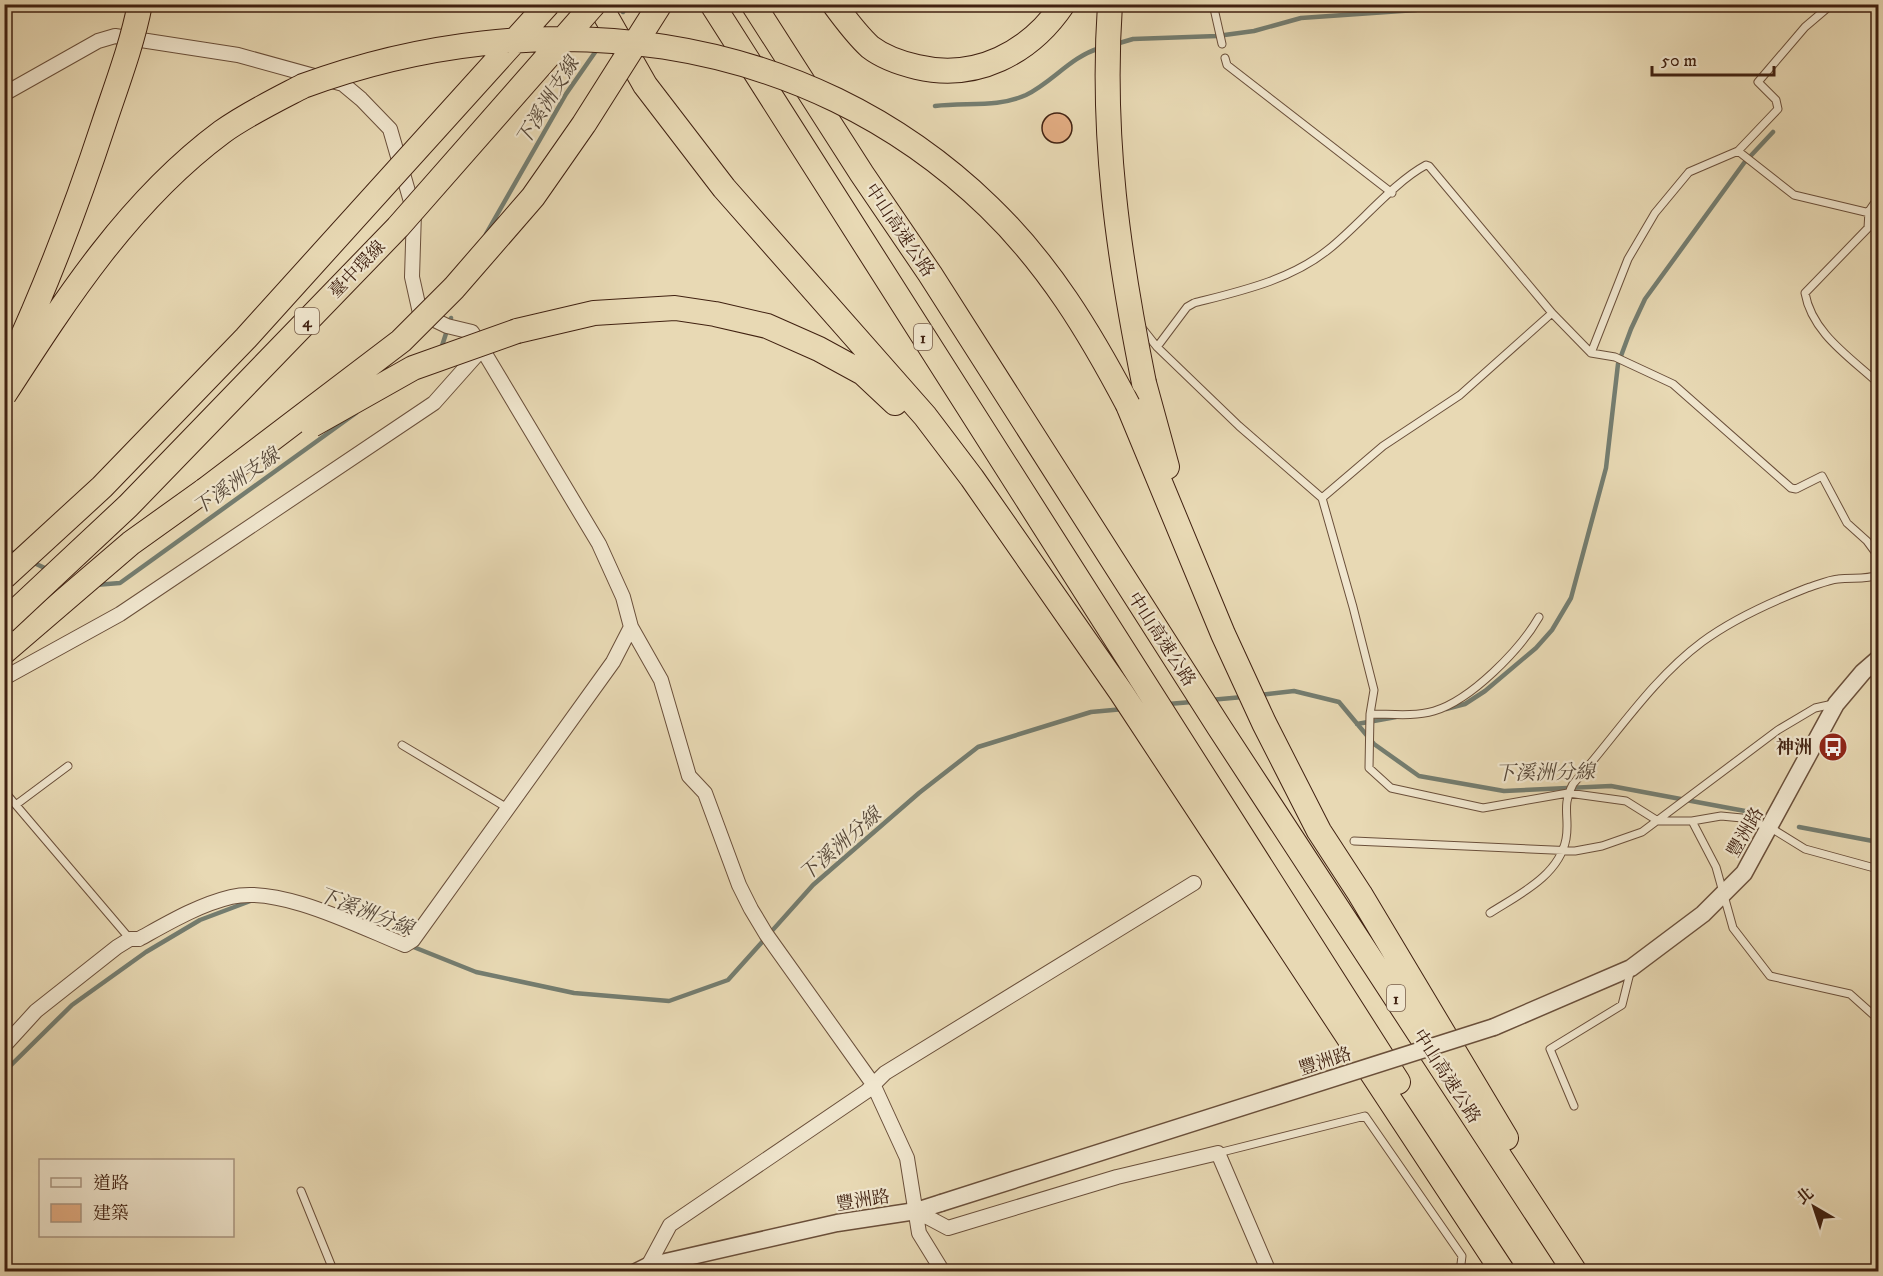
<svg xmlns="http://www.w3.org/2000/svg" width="1883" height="1276" viewBox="0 0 1883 1276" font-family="'IM FELL DW Pica','Noto Serif TC',serif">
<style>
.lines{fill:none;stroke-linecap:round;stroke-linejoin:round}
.stream{stroke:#747d70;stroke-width:4.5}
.building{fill:#e4ae84;stroke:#402111;stroke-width:1.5}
.service-casing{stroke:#6a4f3a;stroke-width:9}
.minor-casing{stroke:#6a4f3a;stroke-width:16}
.tertiary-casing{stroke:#6a4f3a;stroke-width:19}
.motorway-casing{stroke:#402111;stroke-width:26}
.service{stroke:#f0e6ce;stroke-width:7}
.minor{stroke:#f0e6ce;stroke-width:14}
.tertiary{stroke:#f0e6ce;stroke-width:16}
.motorway{stroke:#e8d9b4;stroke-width:24}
.tertiary-bridge-casing{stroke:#6a4f3a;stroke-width:19;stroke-linecap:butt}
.motorway-bridge-casing{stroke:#402111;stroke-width:26;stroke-linecap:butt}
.tertiary-bridge{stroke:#f0e6ce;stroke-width:16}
.motorway-bridge{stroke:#e8d9b4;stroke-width:24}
.labels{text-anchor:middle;stroke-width:4.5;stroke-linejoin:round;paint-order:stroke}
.shield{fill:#f0e6ce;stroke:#755c4a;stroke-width:1.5}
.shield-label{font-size:16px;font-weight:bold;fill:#402111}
.street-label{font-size:18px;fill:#402111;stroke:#f0e6ce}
.poi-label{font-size:18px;font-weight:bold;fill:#402111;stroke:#f0e6ce;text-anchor:end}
.water-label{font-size:20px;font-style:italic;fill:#564738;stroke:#f0e6ce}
</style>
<rect width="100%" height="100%" fill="#e8d9b4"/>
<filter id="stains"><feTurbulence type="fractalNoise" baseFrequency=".00333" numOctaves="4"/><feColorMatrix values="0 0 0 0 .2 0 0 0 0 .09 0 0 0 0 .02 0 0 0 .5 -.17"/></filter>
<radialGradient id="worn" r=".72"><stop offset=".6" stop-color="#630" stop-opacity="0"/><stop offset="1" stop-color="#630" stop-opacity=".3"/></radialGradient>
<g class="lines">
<!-- stream -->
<path class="stream" d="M623 12 628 4
M1116 44 1133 39 1217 36 1254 31 1301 18 1416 10 1427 4
M935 106C966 102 997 108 1026 95 1053 82 1070 57 1100 48
M486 234 566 94 598 48
M441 349 451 318
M4 549 16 554
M32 562 49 570
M95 585 120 583 356 413
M1260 695 1294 691 1339 702 1374 744 1419 776 1504 791 1611 786 1745 811
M1210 700 1243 697
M1168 704 1192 702
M1446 709 1465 704 1485 691 1536 648 1552 630 1571 598 1606 468 1618 364 1631 329 1645 299 1744 163 1773 132
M1357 724 1396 717
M1799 827 1878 842
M411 946 476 972 574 993 669 1001 728 980 813 885 919 793 978 747 1091 712 1124 709
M4 1072 72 1005 146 952 200 920 253 900"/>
</g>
<!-- building -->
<path class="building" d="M1042 128a15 15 0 1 1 30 0a15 15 0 1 1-30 0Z"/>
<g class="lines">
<!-- service casing -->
<g class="service-casing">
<path id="service" d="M1213 4 1222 44
M1225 58 1227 65 1392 193
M1738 151 1794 195 1878 215
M1878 198 1869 211 1868 228 1805 293C1812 333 1850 357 1878 383
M1142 328 1157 347 1239 426 1322 498 1353 607 1374 690 1370 714C1391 714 1413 717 1434 711 1471 700 1520 650 1539 617
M1157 347 1187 307 1194 303C1241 291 1291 280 1329 249 1359 225 1394 182 1426 165L1429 166 1552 313 1591 353 1615 357 1673 384 1791 488 1796 489 1822 476 1847 523 1867 541 1878 556
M1591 353 1628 259 1655 213 1689 172 1738 151 1778 109 1776 100 1758 82 1805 27 1832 4
M1322 498 1383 446 1460 395 1552 313
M1370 714 1369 768 1391 788 1483 808 1568 793 1626 801 1658 821H1692L1716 867 1733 928 1770 976 1850 994 1878 1019
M402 745 509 809
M4 791 130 939
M17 804 68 766
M1692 821 1721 816 1742 818 1771 828 1805 849 1878 869
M1354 841 1575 851 1602 846 1642 832 1778 730 1815 708 1833 704
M1490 913C1518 895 1559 876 1566 839 1570 818 1561 806 1573 784 1615 737 1651 680 1702 642 1733 619 1771 602 1807 588 1817 585 1828 580 1838 579 1852 577 1865 580 1878 575
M1574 1106 1550 1049 1622 1005 1631 969
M1218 1153 1365 1116 1462 1256 1460 1272
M301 1191 334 1272"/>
</g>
<!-- minor casing -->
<g class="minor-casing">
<path id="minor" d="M4 94 98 41 115 36 238 55 343 84 361 99 390 129 414 212 412 277 420 313 447 326 472 332 599 544 623 597 631 627 661 680 689 776 705 793 739 885 751 909 766 934 873 1084 907 1158 919 1233 943 1272
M4 678 120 614 434 403 482 349
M4 1046 36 1011 117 947 130 939H139C168 923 198 905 231 897 279 885 360 927 405 945L413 940 613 662 631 627
M916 1211 948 1228 1117 1177 1218 1153 1269 1272
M648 1266 670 1225 867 1091 885 1073 1194 883"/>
</g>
<!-- tertiary casing -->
<g class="tertiary-casing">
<path id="tertiary" d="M1494 1027 1631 968 1703 914 1744 873 1836 704 1863 672 1878 659
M636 1272 648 1266 837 1223 916 1211 941 1203"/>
</g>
<!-- motorway casing -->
<g class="motorway-casing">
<path id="motorway" d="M599 4 645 85 724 188 925 416 972 478 1121 692 1503 1272
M712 4 1398 1082
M753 4 862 174 930 274 1219 727 1575 1272
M834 4C845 19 857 35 870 47 883 57 900 63 917 67 976 81 1030 53 1063 4
M517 331 594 313 675 308 715 314 767 326 819 349 863 373 895 403
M1144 383 1167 467
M1128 405 1223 634 1264 723 1319 831 1360 894 1506 1138
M4 652 131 543 205 490"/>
</g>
<!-- service -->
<use href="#service" class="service"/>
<!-- minor -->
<use href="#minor" class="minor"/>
<!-- tertiary -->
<use href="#tertiary" class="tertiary"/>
<!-- motorway -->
<use href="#motorway" class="motorway"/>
<!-- tertiary-bridge casing -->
<g class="tertiary-bridge-casing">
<path id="tertiary-bridge" d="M941 1203 1494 1027"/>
</g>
<!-- motorway-bridge casing -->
<g class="motorway-bridge-casing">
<path id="motorway-bridge" d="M1110 4C1101 136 1118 254 1144 383
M9 366C46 287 77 205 104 123 117 84 132 45 140 4
M4 395C66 299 129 201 222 132 247 114 276 100 303 86 537 0 803 27 989 207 1049 265 1089 331 1128 405
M312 425 413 368 517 331
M205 490 401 341 454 288 533 197 584 124 660 4
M4 577 102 487 246 338 548 4
M4 622 128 506 398 227 594 4"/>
</g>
<!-- tertiary-bridge -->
<use href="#tertiary-bridge" class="tertiary-bridge"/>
<!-- motorway-bridge -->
<use href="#motorway-bridge" class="motorway-bridge"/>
</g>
<!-- icons -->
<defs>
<g id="bus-disc" transform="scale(1.5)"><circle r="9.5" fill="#8f2418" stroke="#f0e6ce"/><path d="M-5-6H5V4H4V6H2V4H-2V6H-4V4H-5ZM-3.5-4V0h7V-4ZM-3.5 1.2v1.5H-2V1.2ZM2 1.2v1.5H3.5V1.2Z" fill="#fff"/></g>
</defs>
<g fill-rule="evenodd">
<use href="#bus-disc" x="1833" y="747"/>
</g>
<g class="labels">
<!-- shield labels -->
<g class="shield">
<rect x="295" y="308" width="24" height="26" rx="4.5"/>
<rect x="914" y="324" width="18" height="26" rx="4.5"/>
<rect x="1387" y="985" width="18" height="26" rx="4.5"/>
</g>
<g class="shield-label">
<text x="307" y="327">4</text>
<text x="923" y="343">1</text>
<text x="1396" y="1004">1</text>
</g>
<!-- street labels -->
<g class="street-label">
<text transform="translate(900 230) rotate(56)" y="6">中山高速公路</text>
<text transform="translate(357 269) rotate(-46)" y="6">臺中環線</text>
<text transform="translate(1162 639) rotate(57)" y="6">中山高速公路</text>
<text transform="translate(1745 832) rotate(-60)" y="6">豐洲路</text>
<text transform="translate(1325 1061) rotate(-18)" y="6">豐洲路</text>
<text transform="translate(1447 1076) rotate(57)" y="6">中山高速公路</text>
<text transform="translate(863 1200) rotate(-9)" y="6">豐洲路</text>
</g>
<!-- poi labels -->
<g class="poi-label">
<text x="1812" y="753">神洲</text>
</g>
<!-- water labels -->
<g class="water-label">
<text transform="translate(547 101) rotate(-58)" y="7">下溪洲支線</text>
<text transform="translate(236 481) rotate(-35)" y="7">下溪洲支線</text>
<text transform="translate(1545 772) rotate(-1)" y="7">下溪洲分線</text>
<text transform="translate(840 844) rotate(-41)" y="7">下溪洲分線</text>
<text transform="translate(366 911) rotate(21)" y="7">下溪洲分線</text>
</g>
</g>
<!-- margin -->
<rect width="1883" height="1276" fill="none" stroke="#e8d9b4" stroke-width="24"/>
<rect x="6" y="6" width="1871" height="1264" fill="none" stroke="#402111" stroke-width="3"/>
<rect x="12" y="12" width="1859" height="1252" fill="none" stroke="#402111" stroke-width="1.5"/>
<!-- legend -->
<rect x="39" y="1159" width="195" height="78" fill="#f0e6ce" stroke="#aa9782" stroke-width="1.5"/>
<rect x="51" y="1178" width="30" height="9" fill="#f0e6ce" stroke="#aa9782" stroke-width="1.5"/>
<text x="93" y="1189" font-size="18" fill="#402111">道路</text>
<rect x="51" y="1204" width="30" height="18" fill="#e4ae84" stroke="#aa9782" stroke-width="1.5"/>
<text x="93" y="1219" font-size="18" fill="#402111">建築</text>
<!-- north arrow -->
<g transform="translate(1814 1207) rotate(321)" stroke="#f0e6ce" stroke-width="4.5" paint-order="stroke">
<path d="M0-4.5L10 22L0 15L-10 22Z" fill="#402111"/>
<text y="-9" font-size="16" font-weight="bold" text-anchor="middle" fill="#402111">北</text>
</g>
<!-- scale -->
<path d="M1652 66v9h122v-9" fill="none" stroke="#402111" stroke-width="3"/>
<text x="1661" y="66" font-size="18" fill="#402111" stroke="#f0e6ce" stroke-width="4.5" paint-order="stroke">50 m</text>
<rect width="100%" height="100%" filter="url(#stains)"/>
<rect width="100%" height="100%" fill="url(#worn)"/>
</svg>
